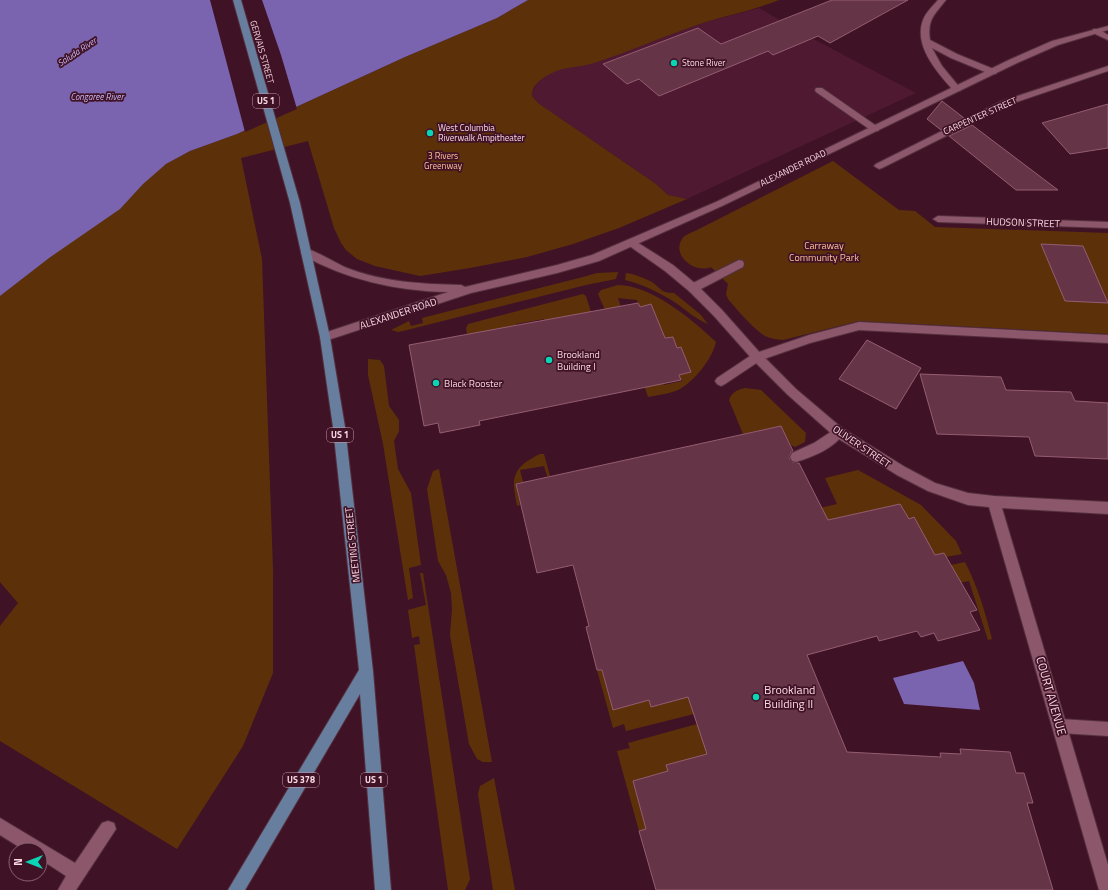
<svg xmlns="http://www.w3.org/2000/svg" width="1108" height="890" viewBox="0 0 1108 890" font-family="'Titillium Web',sans-serif">
<style>
.built{fill:#4e1931}
.green{fill:#5c310a}
.water{fill:#7b64af}
.pier{fill:#401226}
.building{fill:#663447;stroke:#945d71}
.lines{fill:none;stroke-linecap:round;stroke-linejoin:round}
.service-casing{stroke:#54303e;stroke-width:2}
.minor-casing{stroke:#54303e;stroke-width:2}
.tertiary-casing{stroke:#54303e;stroke-width:2}
.primary-casing{stroke:#54303e;stroke-width:2}
.service{fill:#8d576b;fill-rule:evenodd}
.minor{fill:#8d576b;fill-rule:evenodd}
.tertiary{fill:#8d576b;fill-rule:evenodd}
.primary{fill:#687e9f;fill-rule:evenodd}
.poi-dot{fill:#0ad5b5;stroke:#401226;stroke-width:1.5}
.labels{text-anchor:middle;stroke-width:3.5;stroke-linejoin:round;paint-order:stroke}
.far-water-label{font-size:9px;font-style:italic;fill:#c7b6f4;stroke:#401226}
.far-street-label{font-size:9px;fill:#f9d8e3;stroke:#401226}
.far-poi-label{font-size:9px;fill:#f9d8e3;stroke:#401226;text-anchor:start}
.shield{fill:#401226;stroke:#c29daa;stroke-width:1}
.shield-label{font-size:9px;font-weight:bold;fill:#f9d8e3}
.far-park-label{font-size:9px;fill:#fdc298;stroke:#401226}
.street-label{font-size:10px;fill:#f9d8e3;stroke:#401226}
.park-label{font-size:10px;fill:#fdc298;stroke:#401226}
.poi-label{font-size:10px;fill:#f9d8e3;stroke:#401226;text-anchor:start}
.near-poi-label{font-size:12px;fill:#f9d8e3;stroke:#401226;text-anchor:start}
.near-street-label{font-size:12px;fill:#f9d8e3;stroke:#401226}
</style>
<rect width="100%" height="100%" fill="#401226"/>
<!-- built -->
<path class="built" d="M759 8 802 33 916 93 687 199 668 195 656 184 538 103 532 96V92L537 84 545 76 556 70 579 65 703 23Z"/>
<!-- green -->
<path class="green" d="M528 0H779C754 10 728 15 703 23 666 35 631 51 594 63 579 68 564 66 550 74 542 78 531 86 532 96L538 103 656 184 668 195 687 199 619 228 573 244 527 257 470 268 420 276 375 266 357 259 346 250 341 243 334 228 308 141 241 158 262 259 273 569V673L243 746 177 849 0 741V626L18 603 0 582V296L166 164 190 151 237 134 405 57 497 18Z
M833 161 899 210 915 211 935 227 1108 233V334L859 321 783 340C777 339 771 339 765 336 755 330 736 309 728 299L726 294 728 284 711 267C696 274 671 256 682 239 684 235 691 233 695 231Z
M618 272 616 279 586 285 403 331 398 332 391 330 409 321 411 326 423 323 422 318 583 277 597 273Z
M626 273C634 274 642 277 650 281 661 287 659 293 674 293L700 314 708 324C696 319 687 311 676 303 660 293 643 284 625 280Z
M618 285C651 285 693 320 716 342 713 358 693 383 678 390 669 394 657 395 648 397L644 385 662 381 664 385 682 381 679 375 691 372 681 347 677 348 673 337 661 339 651 305 640 307 637 300 618 298 621 307 605 310 598 294 601 290Z
M583 294 586 296 591 312 545 324 544 319 516 324 518 329 482 336 480 332 467 334 466 328 468 324Z
M368 359 380 360 384 366 389 406 399 420V431L394 441 398 469 411 493 421 565 409 568 413 598 408 600 383 444 368 375Z
M745 388 761 390 806 433 805 442 795 447 791 445 781 426 743 434 729 400C732 392 737 390 745 388Z
M540 454H544L550 476H547L544 466 520 470 523 482 516 483 520 505 517 506C514 487 509 475 526 462 531 459 535 456 540 454Z
M439 469 492 762H483L477 759 469 744 450 635 452 609 451 593 446 575 438 561 427 489 433 471Z
M858 470 921 505 956 541 962 554 946 557 944 553 929 557 909 519 862 517 725 530 837 504 825 478Z
M965 562C978 587 985 612 992 639L988 640 969 581 958 583 951 565Z
M420 573H423L470 879 465 890H448L414 645 420 644 419 636 412 638 408 610 426 605Z
M681 667 694 714 626 731 624 724 613 728 597 670H602L613 710 649 700 651 707 678 700Z
M697 724 725 750 668 771 633 781 646 829 639 831 617 751 630 748 628 743Z
M494 778 515 890H493L478 794 480 786Z"/>
<!-- water -->
<path class="water" d="M0 0H528L497 18 405 57 237 134 190 151 166 164 143 184 120 209 49 258 0 296Z
M963 661 974 683 980 710 904 704 893 678Z"/>
<!-- pier -->
<path class="pier" d="M210 0H262L281 55 297 109 245 132Z"/>
<!-- building -->
<path class="building" d="M832 0H908L830 43 818 36 773 55 768 51 659 96 639 79 627 84 603 64 698 28 721 44Z
M942 101 964 118 941 130 927 119Z
M1108 104V148L1070 154 1042 123Z
M972 125 1058 190H1016L949 136Z
M1041 244 1083 246 1108 303 1065 301Z
M638 303 640 307 651 304 665 338 673 337 677 348 681 347 691 372 679 375 681 380 479 421 480 425 440 433 438 423 424 426 409 345Z
M867 340 921 368 896 409 839 379Z
M920 374 1001 377 1006 390 1071 392 1075 401 1108 403V459L1035 456 1029 437 937 434Z
M781 426 793 451 791 452 789 458 792 462 799 463 828 520 900 504 909 519 914 517 935 555 944 553 977 610 970 612 980 630 938 641 934 633 921 637 917 631 879 641 877 636 807 655 847 752 941 757 940 753 961 754 960 749 1010 752 1016 773H1024L1033 803H1027L1053 890H656L639 831 646 829 633 781 668 771 666 765 707 754 688 697 651 707 649 700 613 710 602 670H597L586 627 589 626 573 565 537 573 516 484Z"/>
<g class="lines">
<!-- service casing -->
<g class="service-casing">
<path id="service" d="M816 88H822L878 127 879 129 878 131H872L816 92 815 90Z
M739 260 743 261 744 264 743 267 697 291H689L688 288 689 285Z
M859 322 1108 335V343L859 330 810 343 761 360 725 384 721 386 717 384 715 381 717 378 753 354 809 335Z
M838 427 842 428 844 432C836 448 812 457 796 462L792 461 790 457 792 453 814 443Z
M1060 719 1108 722V736L1060 733 1055 731 1053 726 1055 721Z
M0 818 75 863 102 823 108 821 114 823 116 829 76 890H58L66 876 40 859V850H24L0 835Z"/>
</g>
<!-- minor casing -->
<g class="minor-casing">
<path id="minor" d="M938 0H946C934 15 927 20 930 40L957 54 996 70V74H990L951 58 932 48 942 66 961 89 960 91H954C938 73 913 46 923 20 926 12 933 6 938 0Z
M1093 29H1099L1108 35V40L1093 33Z
M1108 66V71L1008 105 882 168 879 169 874 166 876 164 1002 101Z
M938 216 1108 222V228L938 222 933 219Z
M632 239 673 265 697 285 722 310 761 354 796 389 842 428 905 467 935 483 968 493 994 496 1108 502V514L1002 508 1108 865V890H1099L989 507 968 505 928 491 897 475 834 436 788 395 753 360 714 316 689 291 665 271 628 245 627 243 628 241Z"/>
</g>
<!-- tertiary casing -->
<g class="tertiary-casing">
<path id="tertiary" d="M1108 26V30L1058 45 1017 63 722 206 599 261 557 273 471 293 325 341 321 340 320 337 321 334 448 292C396 291 348 280 302 255L301 252 302 249C311 247 337 264 347 268 383 282 422 284 461 285L465 287 557 265 592 255 716 202 1011 59 1052 41Z"/>
</g>
<!-- primary casing -->
<g class="primary-casing">
<path id="primary" d="M233 0H241L300 203 330 337 345 427 373 671 391 890H375L360 694 245 890H228L359 670 333 427 320 337 290 203Z"/>
</g>
<!-- service -->
<use href="#service" class="service"/>
<!-- minor -->
<use href="#minor" class="minor"/>
<!-- tertiary -->
<use href="#tertiary" class="tertiary"/>
<!-- primary -->
<use href="#primary" class="primary"/>
</g>
<!-- markers -->
<g class="poi-dot">
<circle cx="674" cy="63" r="4"/>
<circle cx="430" cy="133" r="4"/>
<circle cx="549" cy="360" r="4"/>
<circle cx="436" cy="383" r="4"/>
<circle cx="756" cy="697" r="4"/>
</g>
<g class="labels">
<!-- far-water labels -->
<g class="far-water-label">
<text transform="translate(77 52) rotate(-34)" y="3">Saluda River</text>
<text x="97" y="100">Congaree River</text>
</g>
<!-- far-street labels -->
<g class="far-street-label">
<text transform="translate(262 52) rotate(74)" y="3">GERVAIS STREET</text>
<text transform="translate(980 116) rotate(-24)" y="3">CARPENTER STREET</text>
<text transform="translate(793 168) rotate(-26)" y="3">ALEXANDER ROAD</text>
</g>
<!-- far-poi labels -->
<g class="far-poi-label">
<text x="682" y="66">Stone River</text>
<text x="438" y="131">West Columbia<tspan x="438" dy="10">Riverwalk Ampitheater</tspan></text>
</g>
<!-- shield labels -->
<g class="shield">
<rect x="253" y="94" width="26" height="14" rx="3"/>
<rect x="327" y="428" width="26" height="14" rx="3"/>
<rect x="283" y="773" width="36" height="14" rx="3"/>
<rect x="361" y="773" width="26" height="14" rx="3"/>
</g>
<g class="shield-label">
<text x="266" y="104">US 1</text>
<text x="340" y="438">US 1</text>
<text x="301" y="783">US 378</text>
<text x="374" y="783">US 1</text>
</g>
<!-- far-park labels -->
<g class="far-park-label">
<text x="443" y="159">3 Rivers<tspan x="443" dy="10">Greenway</tspan></text>
</g>
<!-- street labels -->
<g class="street-label">
<text transform="translate(1023 222) rotate(2)" y="4">HUDSON STREET</text>
<text transform="translate(398 313) rotate(-18)" y="4">ALEXANDER ROAD</text>
<text transform="translate(862 446) rotate(34)" y="4">OLIVER STREET</text>
<text transform="translate(352 545) rotate(-96)" y="4">MEETING STREET</text>
</g>
<!-- park labels -->
<g class="park-label">
<text x="824" y="249">Carraway<tspan x="824" dy="12">Community Park</tspan></text>
</g>
<!-- poi labels -->
<g class="poi-label">
<text x="557" y="358">Brookland<tspan x="557" dy="12">Building I</tspan></text>
<text x="444" y="387">Black Rooster</text>
</g>
<!-- near-poi labels -->
<g class="near-poi-label">
<text x="764" y="694">Brookland<tspan x="764" dy="14">Building II</tspan></text>
</g>
<!-- near-street labels -->
<g class="near-street-label">
<text transform="translate(1051 696) rotate(74)" y="4">COURT AVENUE</text>
</g>
</g>
<!-- north arrow -->
<g transform="translate(28 862) rotate(270)"><circle r="19" fill="#401226" stroke="#8a6172"/>
<path d="M0-3L7 15L0 10L-7 15Z" fill="#0ad5b5"/>
<text y="-6" font-size="11" font-weight="bold" text-anchor="middle" fill="#f9d8e3">N</text>
</g>
</svg>
